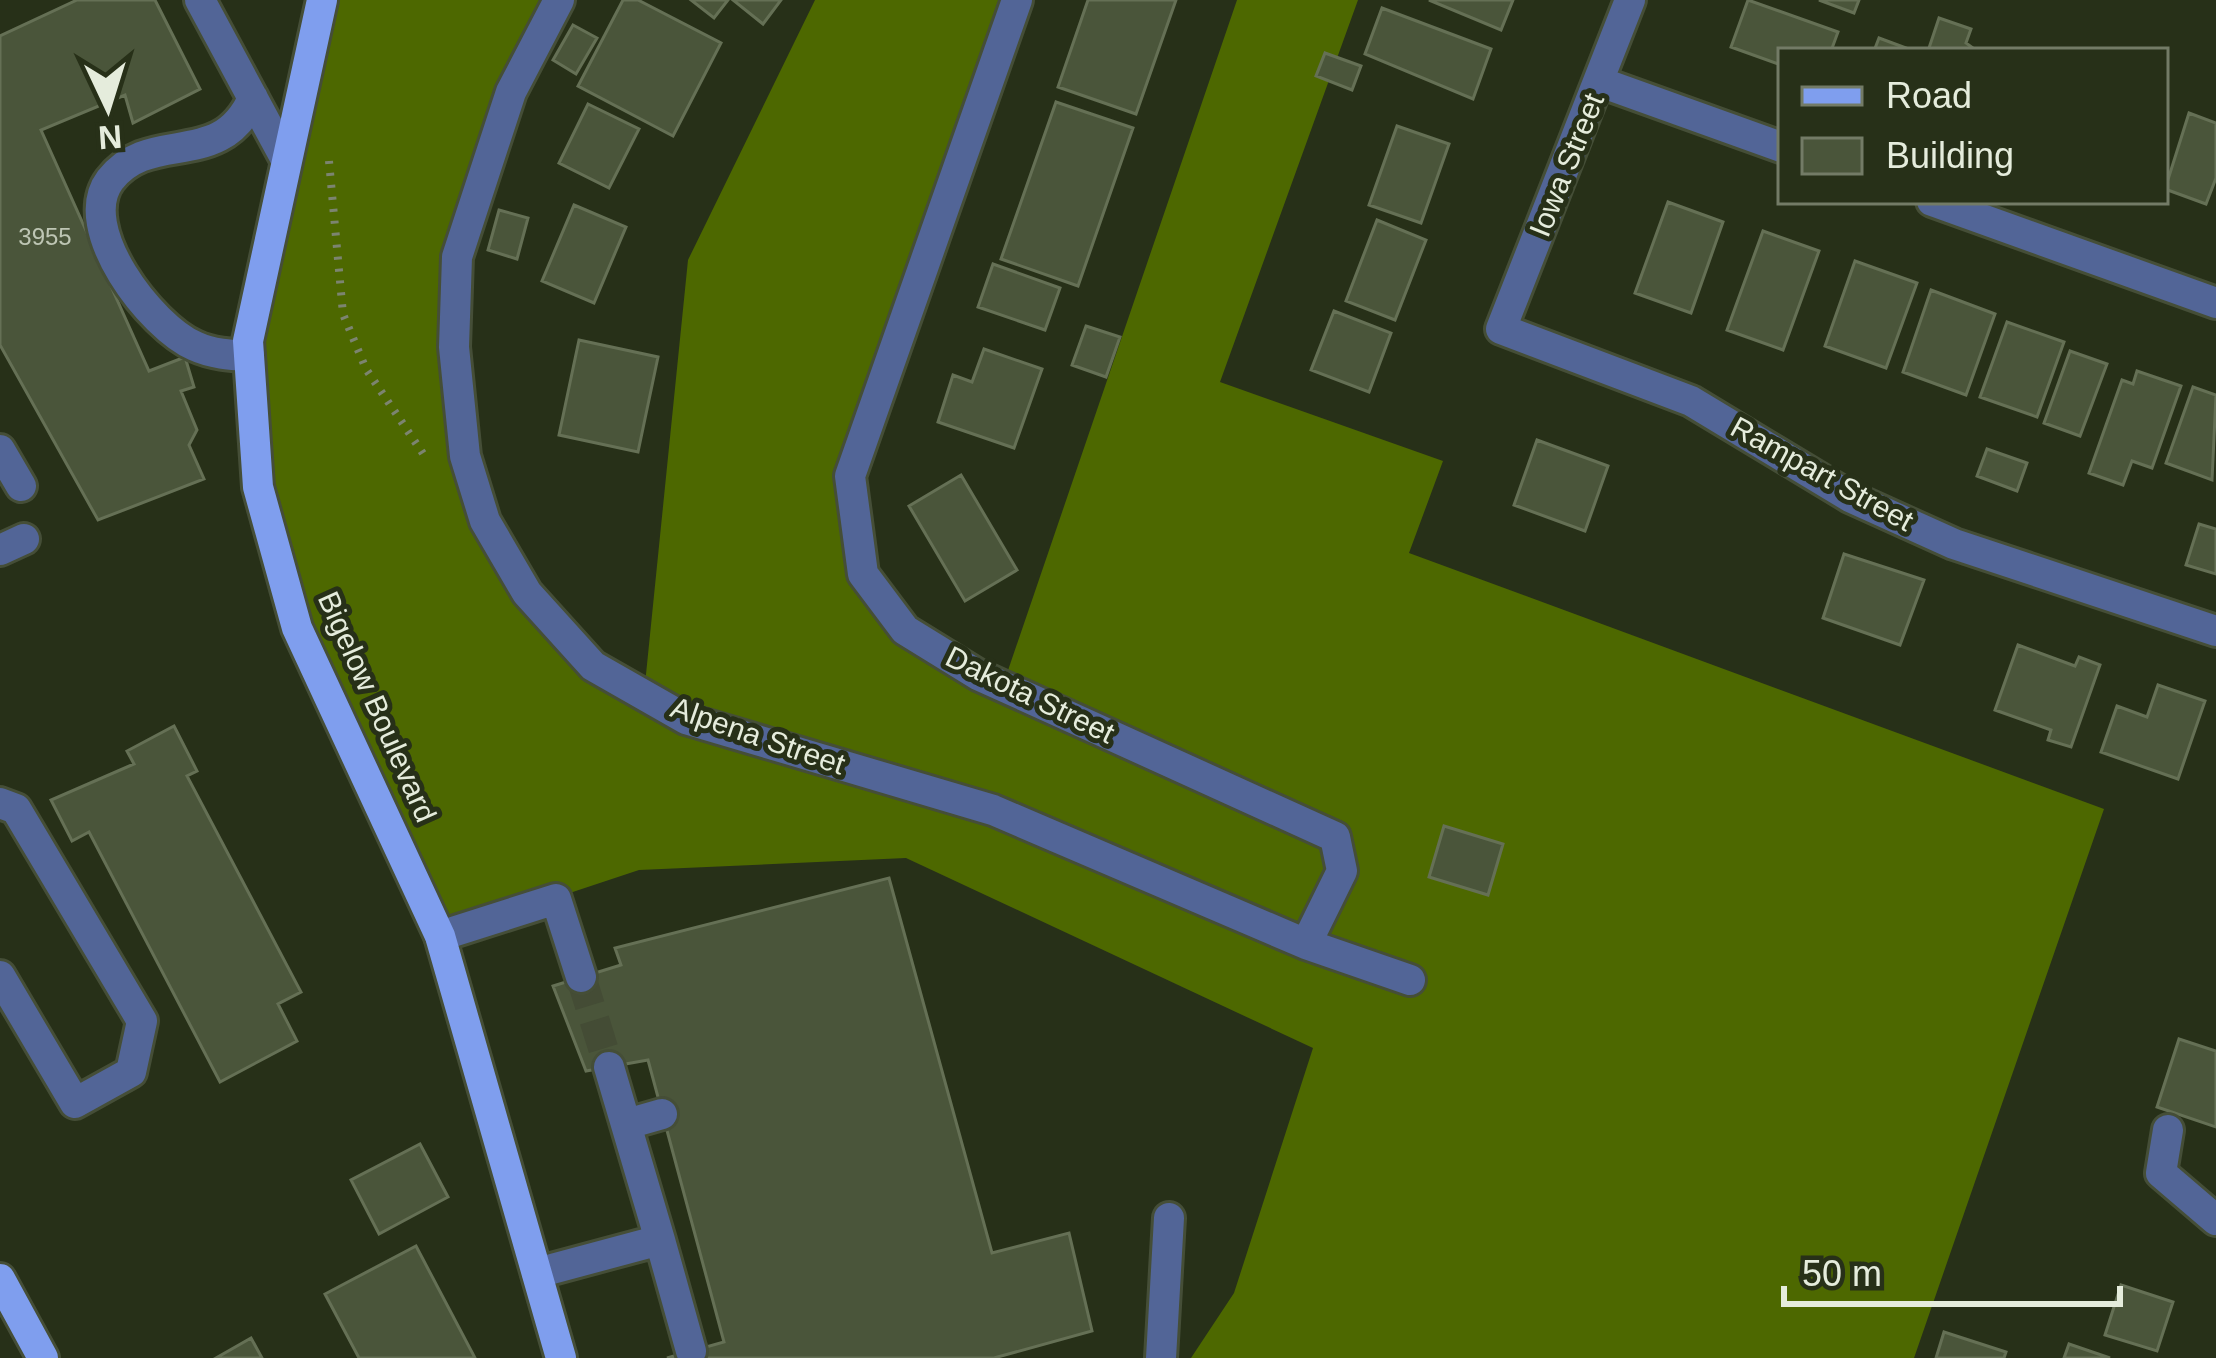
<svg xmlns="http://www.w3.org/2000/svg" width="2216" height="1358" viewBox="0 0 2216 1358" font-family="Arial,sans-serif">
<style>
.forest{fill:#4d6800}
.building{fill:#4a553a;stroke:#657055;stroke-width:3}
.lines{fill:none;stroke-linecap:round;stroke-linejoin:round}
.minor-tunnel{stroke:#444c35;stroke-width:30;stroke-dasharray:30 15;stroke-linecap:butt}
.minor-casing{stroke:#454e37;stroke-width:36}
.major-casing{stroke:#454e37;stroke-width:36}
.path{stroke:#7c8470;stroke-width:8;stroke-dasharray:3 9;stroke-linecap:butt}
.minor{stroke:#526597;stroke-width:30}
.major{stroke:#7f9eee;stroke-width:30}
.labels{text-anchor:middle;stroke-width:10;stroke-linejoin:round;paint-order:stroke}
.number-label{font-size:24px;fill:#bec6b4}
.street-label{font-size:30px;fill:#e5ecdc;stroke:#273018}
</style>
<rect width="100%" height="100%" fill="#273018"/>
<!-- forest -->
<path class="forest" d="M322 0H566L457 257 465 456 527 593 644 694 688 260 815 0H1017L850 476 864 574 905 630 1003 685 1237 0H1358L1220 382 1443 461 1409 553 2104 809 1914 1358H1191L1234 1293 1313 1048 906 858 639 870 440 936 297 628 248 341Z"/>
<!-- building -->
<path class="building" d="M77 0H155L200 89 133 123 125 95 41 130 149 371 185 357 194 387 181 391 197 430 189 445 204 479 98 520 0 345V36Z
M623 0H638L721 43 673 136 578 86Z
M691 0H728L714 18Z
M733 0H781L763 24Z
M1088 0H1176L1136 114 1058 87Z
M1429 0H1513L1501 30Z
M1748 0 1838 32 1831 51H1781V65L1731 47Z
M1819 0H1859L1854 13Z
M1382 8 1491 49 1473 99 1365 54Z
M1939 18 1971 29 1966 43 1977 51H1928Z
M573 25 597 38 576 74 553 60Z
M1879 38 1914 51H1874Z
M1325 53 1361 66 1352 90 1316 76Z
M1056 102 1133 128 1078 286 1001 259Z
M588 104 639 129 609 188 559 163Z
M2189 113 2216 123V178L2206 204 2165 189Z
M1397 126 1449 144 1421 223 1369 205Z
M1668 202 1723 222 1691 313 1635 293Z
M574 205 626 227 594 303 542 281Z
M499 210 528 218 517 259 488 250Z
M1377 220 1426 240 1395 320 1346 301Z
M1763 231 1819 251 1783 350 1727 330Z
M1855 261 1917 283 1886 368 1825 346Z
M993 264 1060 288 1045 330 978 307Z
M1931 290 1995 314 1966 395 1903 372Z
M1334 311 1391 333 1369 392 1311 370Z
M2007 322 2064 342 2037 417 1980 397Z
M1086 326 1120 337 1106 377 1072 365Z
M579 340 658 357 638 452 559 435Z
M984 349 1042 369 1014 448 938 422 953 375 972 382Z
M2070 351 2107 364 2080 436 2044 423Z
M2137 371 2181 386 2152 468 2132 461 2123 485 2089 473 2122 380 2133 384Z
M2193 387 2216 395 2212 480 2166 463Z
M1537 440 1608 466 1585 531 1514 505Z
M1987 449 2027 463 2017 491 1977 476Z
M961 475 1017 570 965 601 909 506Z
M2199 524 2216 529V574L2186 565Z
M1844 554 1924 580 1900 645 1823 618Z
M2018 645 2075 666 2079 657 2100 665 2071 747 2048 740 2051 730 1995 710Z
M2158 685 2205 701 2178 779 2101 752 2117 706 2147 717Z
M174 726 197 771 187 776 301 992 278 1004 297 1041 220 1082 89 832 72 841 51 800 134 764 127 751Z
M1444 826 1503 844 1488 895 1429 877Z
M889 878 992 1253 1069 1233 1092 1331 994 1358H667L724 1342 648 1060 586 1071 553 986 621 965 615 948Z
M2179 1039 2216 1051V1127L2157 1107Z
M420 1144 448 1197 379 1234 351 1180Z
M416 1246 475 1358H359L325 1294Z
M2121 1285 2173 1302 2157 1351 2105 1335Z
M1944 1332 2006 1352 2004 1358H1936Z
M251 1338 262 1358H216Z
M2069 1344 2110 1358H2064Z"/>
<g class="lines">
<!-- minor-tunnel -->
<path class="minor-tunnel" d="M581 977 609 1067"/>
<!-- minor casing -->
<g class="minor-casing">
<path id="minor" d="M200 0 284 156
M559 0 511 92 457 257 454 347 465 456 485 521 527 593 593 666 686 719 993 810 1306 944 1410 980
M1017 0 850 476 863 574 905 630 978 675 1335 837 1342 871 1306 944
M1630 0 1501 329 1691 401 1850 497 1954 544 2216 631
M1600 82 1781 147
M1932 201 2216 303
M249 356C231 355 212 354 195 346 151 327 74 228 110 180 151 127 220 172 253 98
M0 450 21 486
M0 550 24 539
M0 803 16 809 142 1021 131 1072 75 1103 0 976
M440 936 556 899 581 977
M627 1124 662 1114
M2168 1130 2161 1173 2216 1220
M660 1240 691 1351
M537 1273 660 1240 609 1067
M1161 1358 1169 1218"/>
</g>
<!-- major casing -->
<g class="major-casing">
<path id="major" d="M322 0 248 341 258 487 297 628 440 936 561 1358
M0 1279 43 1358"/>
</g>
<!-- path -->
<path class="path" d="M329 161 343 314 366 369 426 458"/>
<!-- minor -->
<use href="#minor" class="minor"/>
<!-- major -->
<use href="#major" class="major"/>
</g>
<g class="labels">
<!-- number labels -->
<g class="number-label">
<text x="45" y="245">3955</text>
</g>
<!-- street labels -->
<g class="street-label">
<text transform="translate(1567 165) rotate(-68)" y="10">Iowa Street</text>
<text transform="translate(1822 474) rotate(29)" y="10">Rampart Street</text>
<text transform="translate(1030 695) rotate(26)" y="10">Dakota Street</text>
<text transform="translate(377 707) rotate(66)" y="10">Bigelow Boulevard</text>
<text transform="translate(758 736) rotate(19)" y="10">Alpena Street</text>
</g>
</g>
<!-- legend -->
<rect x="1778" y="48" width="390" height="156" fill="#273018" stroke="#737b66" stroke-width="3"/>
<rect x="1802" y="87" width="60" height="18" fill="#7f9eee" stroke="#737b66" stroke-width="3"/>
<text x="1886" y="108" font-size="36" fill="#e5ecdc">Road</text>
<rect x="1802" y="138" width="60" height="36" fill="#4a553a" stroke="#737b66" stroke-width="3"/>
<text x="1886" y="168" font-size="36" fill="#e5ecdc">Building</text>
<!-- north arrow -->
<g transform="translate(108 108) rotate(176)" stroke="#273018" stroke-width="9" paint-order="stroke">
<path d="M0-9L21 45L0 30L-21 45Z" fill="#e5ecdc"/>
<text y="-18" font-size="33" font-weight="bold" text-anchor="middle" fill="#e5ecdc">N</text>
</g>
<!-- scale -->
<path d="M1784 1286v18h336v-18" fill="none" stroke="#e5ecdc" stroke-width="6"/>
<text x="1802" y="1286" font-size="36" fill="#e5ecdc" stroke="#273018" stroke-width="9" paint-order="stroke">50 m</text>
</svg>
